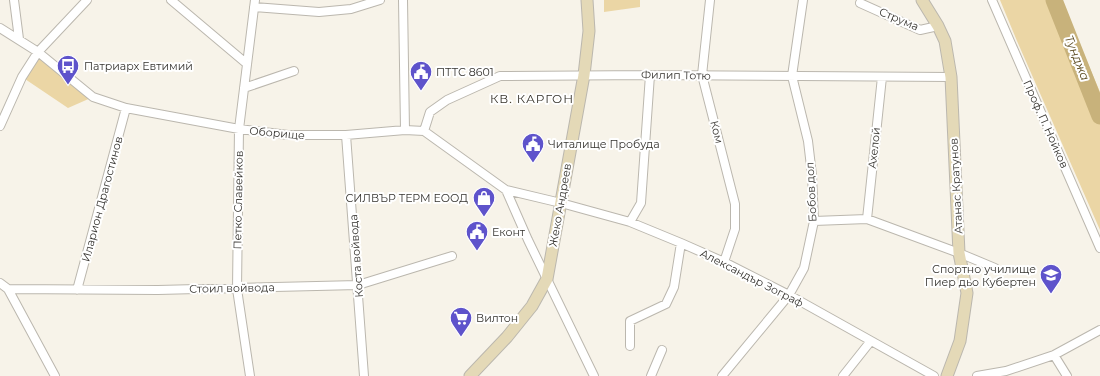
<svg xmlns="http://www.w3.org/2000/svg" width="1100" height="376" viewBox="0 0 1100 376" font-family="Montserrat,sans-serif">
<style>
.green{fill:#ebd6a5}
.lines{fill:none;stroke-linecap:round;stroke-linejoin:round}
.river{stroke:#c8b27b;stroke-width:17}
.street-casing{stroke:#bbb7ae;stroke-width:10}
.secondary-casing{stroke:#bbb7ae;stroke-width:13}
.street{stroke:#fff;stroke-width:8}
.secondary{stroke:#e4d9b7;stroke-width:11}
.labels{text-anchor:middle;stroke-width:4;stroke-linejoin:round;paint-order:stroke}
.street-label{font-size:11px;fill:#35332f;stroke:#fff}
.poi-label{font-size:11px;fill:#35332f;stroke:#fff;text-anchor:start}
.water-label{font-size:12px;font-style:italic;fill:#58471c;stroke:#fff}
.neighbourhood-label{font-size:12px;letter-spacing:1px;fill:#343129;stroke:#fff}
</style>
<rect width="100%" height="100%" fill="#f7f3e9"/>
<!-- green -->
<path class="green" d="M604 0H640V7L604 12Z
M1000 0H1061L1100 92V230L1017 41Z
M38 52 93 97 68 108 22 77Z"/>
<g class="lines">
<!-- river -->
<path class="river" d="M1054 0 1100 116"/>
<!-- street casing -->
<g class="street-casing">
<path id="street" d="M14 0 19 39
M171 0 247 64
M403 0 405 130
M710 0 702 75 735 204V229L724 262
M992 0 1100 248
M860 3 920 30 938 26
M254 7 319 12 351 9 380 0
M0 28 38 52 93 97 126 108 239 129 288 135H346L405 130 424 131 506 190 561 203 630 222 681 243 724 262 789 295 934 376
M244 88 294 71
M0 126 22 77 38 52 87 0
M424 131 430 112 447 100 500 76 650 75 951 77
M346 135 364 376
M506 190 528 240 594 376
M867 219 882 77
M814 221 867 219 959 253 995 268
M630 222 641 203 650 75
M0 283 8 289 55 376
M8 289 158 290 358 285 452 256
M77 290 126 108
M630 346V321L666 304 674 287 681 243
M1054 355 1067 376
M250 376 237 289 239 129 255 0
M651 376 662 350
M722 376 789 295 804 268 814 221 812 175 808 141 792 76 803 0
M843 376 870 342
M977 376 1006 371 1054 355 1100 330"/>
</g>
<!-- secondary casing -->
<g class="secondary-casing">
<path id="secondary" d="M922 0 938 26 945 41 951 77 959 253 967 293 960 341 947 376
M470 376 507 337 532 306 547 279 584 75 589 31 587 0"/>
</g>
<!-- street -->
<use href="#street" class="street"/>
<!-- secondary -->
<use href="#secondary" class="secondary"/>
</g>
<!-- icons -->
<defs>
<g id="bus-pin" transform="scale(1.15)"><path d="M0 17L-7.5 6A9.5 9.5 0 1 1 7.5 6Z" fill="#5e53cb" stroke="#fff"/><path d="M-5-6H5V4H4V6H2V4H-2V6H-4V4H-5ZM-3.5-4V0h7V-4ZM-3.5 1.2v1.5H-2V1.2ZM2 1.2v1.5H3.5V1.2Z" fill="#fff"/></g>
<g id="civic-pin" transform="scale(1.15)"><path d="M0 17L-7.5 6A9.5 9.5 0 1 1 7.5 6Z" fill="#5e53cb" stroke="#fff"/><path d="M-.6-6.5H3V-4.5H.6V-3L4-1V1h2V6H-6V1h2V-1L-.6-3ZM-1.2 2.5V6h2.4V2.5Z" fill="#fff"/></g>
<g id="shop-pin" transform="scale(1.15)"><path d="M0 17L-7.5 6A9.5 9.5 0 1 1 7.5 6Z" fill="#5e53cb" stroke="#fff"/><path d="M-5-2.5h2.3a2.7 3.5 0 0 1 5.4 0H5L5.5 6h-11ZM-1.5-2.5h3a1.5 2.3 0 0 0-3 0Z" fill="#fff"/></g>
<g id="school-pin" transform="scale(1.15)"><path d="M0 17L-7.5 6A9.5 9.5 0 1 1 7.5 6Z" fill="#5e53cb" stroke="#fff"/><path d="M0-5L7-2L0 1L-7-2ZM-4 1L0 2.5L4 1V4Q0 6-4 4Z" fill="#fff"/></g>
<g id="supermarket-pin" transform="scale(1.15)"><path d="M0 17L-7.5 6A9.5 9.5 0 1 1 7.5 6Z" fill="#5e53cb" stroke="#fff"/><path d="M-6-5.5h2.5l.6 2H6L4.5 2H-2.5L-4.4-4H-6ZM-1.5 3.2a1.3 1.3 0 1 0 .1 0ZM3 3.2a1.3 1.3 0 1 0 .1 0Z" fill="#fff"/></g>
</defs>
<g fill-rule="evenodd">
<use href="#bus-pin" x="68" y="66"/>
<use href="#civic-pin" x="421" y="72"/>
<use href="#civic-pin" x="533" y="144"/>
<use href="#shop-pin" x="484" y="198"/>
<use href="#civic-pin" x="477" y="232"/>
<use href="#school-pin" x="1051" y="275"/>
<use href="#supermarket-pin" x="461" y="318"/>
</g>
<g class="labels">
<!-- street labels -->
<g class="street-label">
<text transform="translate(899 19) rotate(23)" y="4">Струма</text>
<text transform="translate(676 75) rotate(1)" y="4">Филип Тотю</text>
<text transform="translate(1046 124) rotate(66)" y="4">Проф. П. Нойков</text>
<text transform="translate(717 132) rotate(76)" y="4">Ком</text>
<text transform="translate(277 133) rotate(5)" y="4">Оборище</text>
<text transform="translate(874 148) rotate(-84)" y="4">Ахелой</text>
<text transform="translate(956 186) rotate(-93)" y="4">Атанас Кратунов</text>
<text transform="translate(811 192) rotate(-93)" y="4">Бобов дол</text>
<text transform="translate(102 199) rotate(-75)" y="4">Иларион Драгостинов</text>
<text transform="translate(238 200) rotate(-89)" y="4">Петко Славейков</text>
<text transform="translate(560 205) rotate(-80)" y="4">Жеко Андреев</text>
<text transform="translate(356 256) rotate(-94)" y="4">Коста войвода</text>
<text transform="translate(752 278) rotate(27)" y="4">Александър Зограф</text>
<text transform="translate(232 288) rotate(-1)" y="4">Стоил войвода</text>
</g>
<!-- poi labels -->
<g class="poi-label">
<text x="84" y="70">Патриарх Евтимий</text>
<text x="436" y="76">ПТТС 8601</text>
<text x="548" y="148">Читалище Пробуда</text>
<text x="468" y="202" text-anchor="end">СИЛВЪР ТЕРМ ЕООД</text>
<text x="492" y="236">Еконт</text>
<text x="1036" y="273" text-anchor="end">Спортно училище<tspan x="1036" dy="13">Пиер дьо Кубертен</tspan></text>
<text x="476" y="322">Вилтон</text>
</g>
<!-- water labels -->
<g class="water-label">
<text transform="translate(1077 58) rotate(68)" y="4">Тунджа</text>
</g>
<!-- neighbourhood labels -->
<g class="neighbourhood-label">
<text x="532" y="103">КВ. КАРГОН</text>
</g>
</g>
</svg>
